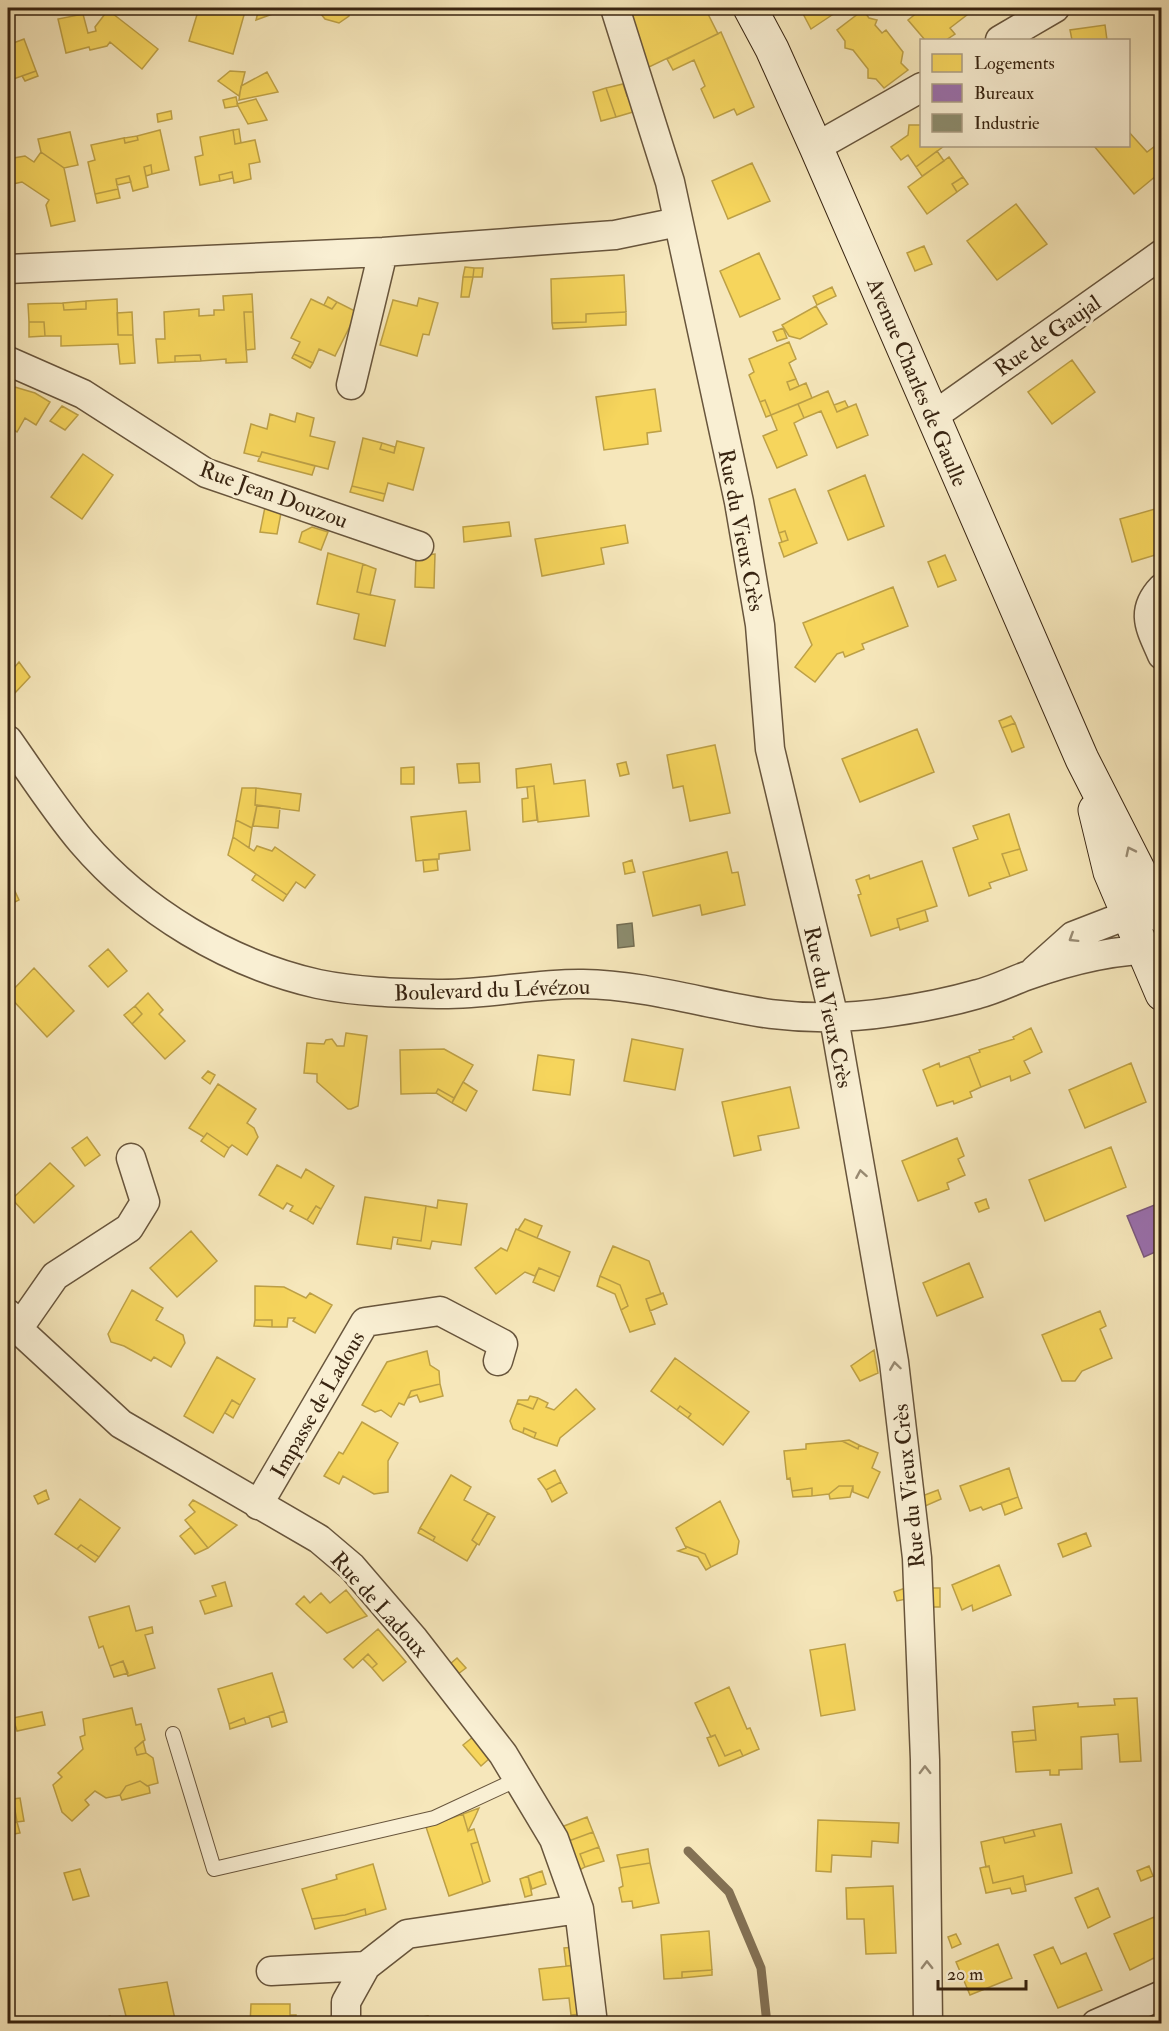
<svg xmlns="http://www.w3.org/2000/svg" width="1169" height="2031" viewBox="0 0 1169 2031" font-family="'IM FELL Double Pica',serif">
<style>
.homes{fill:#f6d55c;stroke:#bda046;stroke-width:1.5}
.offices{fill:#9970ab;stroke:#7c597d;stroke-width:1.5}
.industry{fill:#8c8c6e;stroke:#736d52;stroke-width:1.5}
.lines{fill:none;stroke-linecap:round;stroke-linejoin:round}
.stream{stroke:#837154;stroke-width:9}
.lane-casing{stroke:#68553c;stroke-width:16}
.street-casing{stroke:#68553c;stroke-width:31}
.secondary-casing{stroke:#382411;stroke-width:35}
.lane{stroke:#f9efd3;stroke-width:14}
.street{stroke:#f9efd3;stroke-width:28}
.secondary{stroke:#f9efd3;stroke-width:33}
.oneway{stroke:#988a72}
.labels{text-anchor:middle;stroke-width:6;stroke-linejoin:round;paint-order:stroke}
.street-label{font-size:22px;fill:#382411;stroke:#f9efd3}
</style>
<rect width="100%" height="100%" fill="#f6e7bb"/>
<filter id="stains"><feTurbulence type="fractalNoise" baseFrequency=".00333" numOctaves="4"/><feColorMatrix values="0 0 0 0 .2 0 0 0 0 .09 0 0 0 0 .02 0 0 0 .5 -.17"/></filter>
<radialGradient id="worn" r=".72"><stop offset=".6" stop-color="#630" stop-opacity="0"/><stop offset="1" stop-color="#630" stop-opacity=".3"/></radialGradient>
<!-- homes -->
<path class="homes" d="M199 8H246L233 54 189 41Z
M259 8H289L256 20Z
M316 8H350L349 16 339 23 325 19Z
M627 8H705L718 34 647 68Z
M800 8H840L841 9 811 29Z
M923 8H970L972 11 950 28 955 34 946 40H925L908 20Z
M108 10 158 49 142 69 110 42 107 46 90 50 89 47 66 53 58 19 83 14 88 33 96 31 95 27Z
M863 10 869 18 877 20 875 25 882 33 886 30 903 52 901 63 908 70 884 88 876 79 868 78V69L853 50 845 48V41L837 30Z
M1105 25 1107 40H1072L1070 30Z
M721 32 754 107 737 115 734 109 714 118 701 89 705 86 694 60 673 70 667 59Z
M24 39 36 71 8 81V45Z
M36 71 38 76 25 81 22 76Z
M230 71 245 72 239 96 218 81Z
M267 72 278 92 239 100 241 86Z
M623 84 627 96 635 93 640 110 616 117 606 88Z
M606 88 616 117 601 121 593 92Z
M236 97 238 106 225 108 223 100Z
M256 99 267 120 248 124 237 104Z
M171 111 172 119 158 122 157 114Z
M909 125H922V146H944L916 167 908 155 901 160 891 147 908 135Z
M239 129 241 143 235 144 233 130Z
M160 130 169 170 152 174 151 165 144 167 148 187 133 191 129 176 116 179 118 189 95 194 88 162 95 160 91 145 124 138 125 143 138 140 137 136Z
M233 130 235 144 255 140 260 162 249 164 251 179 234 183 232 172 219 175 220 181 200 185 195 157 203 155 200 137Z
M1128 131 1147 152 1162 141V171L1134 194 1094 146H1128Z
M70 132 78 165 64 168 41 152 38 139Z
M137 136 138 140 125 143 124 138Z
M937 151 944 161 922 176 916 167Z
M41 152 64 168 75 221 51 226 46 205 49 200 22 182 8 185V159L25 156 34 162Z
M949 157 963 177 952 184 957 192 927 214 908 187Z
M752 163 770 201 728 219 712 181Z
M151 165 152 174 146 176 144 167Z
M232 172 233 178 220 181 219 175Z
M129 176 131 182 117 185 116 179Z
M963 177 968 184 957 192 952 184Z
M118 189 120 198 97 203 95 194Z
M1016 204 1047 244 997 280 967 241Z
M924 246 932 264 915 271 907 253Z
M759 253 780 299 740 317 720 271Z
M465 267 474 268 473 277H463Z
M474 268H483L482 277H473Z
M624 275 626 312 586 314V322L552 323 551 279Z
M463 277H473L469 297H461Z
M832 287 836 296 817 305 813 296Z
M252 294 253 312H244L247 362 226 363V359L201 361 200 355 175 356V362L158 363 156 339H165L164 312 199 309V316L214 315V310H224L223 296Z
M328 297 337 302 332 309 324 305Z
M419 298 438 303 429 335 423 334 417 356 380 345 393 300 417 306Z
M117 299 118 335H133L135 363 120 364 118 344 61 346V336H45L44 322H29L28 304 63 303 64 310 86 309V301Z
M311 299 332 309 337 302 357 312 335 356 319 349 313 363 294 354 300 342 291 338Z
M86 301V309L64 310 63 303Z
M816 306 827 324 800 339 789 336 782 325Z
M132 312 133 335H118L117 313Z
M244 312H253L255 349 246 350Z
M626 312V325L553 329 552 323 586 322V314Z
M29 322H44L45 336 29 337Z
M783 328 787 338 777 341 773 332Z
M789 342 796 359 789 363 796 379 787 382 790 390 806 383 812 398 771 415 765 400 760 402 749 375 754 372 749 359Z
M294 354 313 363 310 368 292 358Z
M200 355 201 361 175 362V356Z
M1072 360 1095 392 1052 424 1028 392Z
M796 379 799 386 790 390 787 382Z
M8 385 35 393 50 402 36 425 25 418 17 432 9 427 8 429Z
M655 389 661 431 647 433 648 444 604 450 596 397Z
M828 391 837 412 856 404 868 435 837 448 821 411 804 418 798 404Z
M765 400 771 415 766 417 760 402Z
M845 401 848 407 837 412 834 405Z
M798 404 804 418 794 423 807 455 777 468 763 436 777 430 771 415Z
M62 406 78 415 65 430 50 421Z
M297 413 314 418 310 436 335 442 328 469 262 452 260 457 244 453 251 424 267 429 270 414 295 422Z
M363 438 382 443 380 449 394 453 397 441 424 448 413 490 388 483 385 494 352 486Z
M382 443 395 447 394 453 380 449Z
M262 452 315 466 312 475 258 461Z
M83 454 113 475 82 519 51 497Z
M865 475 884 526 848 540 828 491Z
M352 486 385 494 383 501 350 492Z
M795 489 817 543 784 557 779 543 788 540 785 531 779 533 769 499Z
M265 507 281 513 277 534 260 532Z
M1162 507V553L1132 562 1120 519Z
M509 522 511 536 464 542 463 527Z
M625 525 628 543 601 548 604 564 542 576 535 539Z
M312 527 328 532 321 550 299 542 302 532Z
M785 531 788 540 782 542 779 533Z
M328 553 363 564 357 592 395 600 385 646 354 639 359 614 317 604Z
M435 554 434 588 415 587 416 556Z
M945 555 956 580 938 587 928 562Z
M363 564 376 569 370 595 357 592Z
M893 587 908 626 862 644 864 649 845 657 843 652 837 654 815 682 795 667 812 645 803 623Z
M19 662 30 677 12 696 8 691V675Z
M1011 716 1015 723 1002 728 999 721Z
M1015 723 1024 747 1012 752 1002 728Z
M917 729 934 772 860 802 842 759Z
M715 745 730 813 690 821 683 786 673 788 667 755Z
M626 762 629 774 620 776 617 764Z
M479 763 480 782 459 783 457 764Z
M551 764 554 784 585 780 589 816 538 822 534 786 517 788 516 769Z
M414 767V784H401V768Z
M534 786 537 820 523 822 522 799 528 798 527 787Z
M242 788H256L255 805H257L252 828 236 820Z
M256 788 301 794 299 811 255 805Z
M257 805 280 808 278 828 253 826Z
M466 811 470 850 439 854V859L416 861 411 817Z
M1009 814 1020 849 1002 854 1010 876 989 883 991 888 969 896 953 848 978 839 973 826Z
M236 820 252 828 249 848 233 837Z
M233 837 254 851 257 846 272 851 275 847 315 875 305 888 296 882 287 895 228 855Z
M1020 849 1027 870 1010 876 1002 854Z
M727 852 732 873 738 872 745 905 702 915 700 905 653 916 643 872Z
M437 859 438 870 424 872 423 860Z
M632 860 635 872 625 874 623 863Z
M922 861 937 906 897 919 899 927 871 936 858 895 861 894 856 880 869 875 870 879Z
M256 874 287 895 283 901 252 880Z
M13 887 19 900 9 905 8 890Z
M925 910 928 921 900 930 897 919Z
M108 949 127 971 108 987 89 966Z
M34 968 74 1011 47 1037 8 995Z
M148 993 163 1010 159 1014 185 1041 165 1059 132 1024 142 1014 135 1006Z
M135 1006 142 1014 132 1024 124 1015Z
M1031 1028 1042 1052 1024 1061 1030 1073 1011 1081 1010 1076 981 1087 969 1056 980 1052 979 1050 1014 1039 1013 1037Z
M346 1033 367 1036 358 1106 351 1109H348L317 1082V1074L304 1073 307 1043 324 1044 326 1040 332 1039 337 1046H344Z
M632 1039 683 1049 675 1090 624 1081Z
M444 1049 473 1065 454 1098 438 1089 436 1093 401 1094 400 1050Z
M538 1055 574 1060 570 1095 533 1090Z
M969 1056 981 1087 970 1092 972 1097 954 1104 953 1101 937 1106 923 1070 939 1063 940 1067Z
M1131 1063 1146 1102 1085 1128 1069 1090Z
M208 1071 215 1075 210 1084 202 1078Z
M463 1082 477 1091 466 1111 452 1103Z
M218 1084 256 1109 247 1123 254 1128 258 1137 247 1155 232 1145 229 1148 207 1133 204 1137 189 1128Z
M790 1087 799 1128 758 1136 761 1150 734 1156 722 1102Z
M438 1089 454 1098 452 1103 436 1093Z
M207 1133 229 1148 224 1157 201 1141Z
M87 1137 100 1155 85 1166 72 1148Z
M957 1138 964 1156 958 1159 965 1175 947 1183 949 1189 918 1201 902 1161Z
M1111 1147 1126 1187 1045 1221 1029 1180Z
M50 1163 74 1186 34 1223 12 1199Z
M277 1165 301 1178 306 1169 334 1186 321 1209 316 1206 307 1220 290 1211 293 1206 287 1203 283 1209 259 1195Z
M365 1197 426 1206 421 1241 393 1237 391 1249 357 1244Z
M986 1199 989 1208 979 1212 975 1203Z
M438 1200 467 1204 461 1245 432 1241 430 1249 397 1244 398 1238 421 1241 426 1206 437 1208Z
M316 1206 321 1209 313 1224 307 1220Z
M525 1219 542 1226 537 1238 518 1230Z
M516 1229 570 1252 560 1277 539 1268 535 1276 525 1272 496 1294 475 1268 501 1248 507 1251Z
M191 1231 217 1261 177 1297 150 1268Z
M613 1246 649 1261 661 1294 646 1299 655 1324 630 1332 621 1310 628 1306 620 1285 600 1276Z
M969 1263 983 1297 937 1316 923 1283Z
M539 1268 560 1277 554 1291 533 1282Z
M600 1276 620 1285 628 1306 621 1310 615 1294 597 1286Z
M255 1286 284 1287 306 1298 310 1293 332 1305 315 1333 293 1321 295 1318H288L287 1327H272V1320H255Z
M132 1290 163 1308 156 1320 183 1335 185 1343 171 1367 154 1357 151 1361 124 1346 111 1342 108 1334Z
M663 1293 667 1304 650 1311 646 1299Z
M1100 1311 1106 1326 1100 1329 1112 1358 1082 1371 1075 1381H1062L1042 1335Z
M255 1320H272V1327L254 1326Z
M874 1350 878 1373 860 1381 851 1366Z
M427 1351 430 1365 439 1371 440 1384 411 1391 404 1405 399 1403 391 1417 381 1410 375 1412 362 1405 387 1362Z
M217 1357 255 1379 240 1405 232 1400 213 1433 184 1416Z
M675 1358 749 1412 723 1445 688 1418 691 1414 680 1406 677 1410 651 1391Z
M440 1384 443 1396 420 1402 417 1395 408 1398 411 1391Z
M576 1389 595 1409 560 1438 557 1446 534 1438 536 1433 524 1428 523 1433 513 1429 510 1421 517 1403 533 1409 538 1398 548 1403 546 1407 554 1410Z
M530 1396 538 1398 533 1409 517 1403 518 1400H528Z
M232 1400 240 1405 233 1418 225 1413Z
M680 1406 691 1414 688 1418 677 1410Z
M362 1422 398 1443 388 1461V1492L374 1494 343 1476 339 1484 324 1476 339 1452 343 1454Z
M524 1428 536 1433 534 1438 523 1433Z
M849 1440 859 1445 858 1449 842 1441Z
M842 1441 858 1449 859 1445 878 1453 872 1468 880 1472 868 1498 853 1492V1486H839L829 1494 812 1496V1488L792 1491 790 1478 787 1479 784 1451 806 1449V1444Z
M1009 1468 1018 1497 983 1510 981 1507 970 1511 960 1486Z
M555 1470 561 1482 546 1490 538 1479Z
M451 1475 471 1487 464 1500 488 1513 472 1540 477 1544 467 1561 433 1541 435 1537 420 1528Z
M561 1482 567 1493 552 1502 546 1490Z
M839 1486H853L850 1497 830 1499 829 1494Z
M812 1488V1496L793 1497 792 1491Z
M46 1490 49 1499 38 1504 34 1496Z
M938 1490 941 1499 923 1507 922 1496Z
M1018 1497 1022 1508 1005 1515 1001 1503Z
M80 1499 120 1528 99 1557 81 1545 77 1549 55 1534Z
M193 1500 204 1506 237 1525 208 1548 185 1520 195 1512 189 1505Z
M720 1501 739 1541 737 1554 711 1567 705 1554 685 1546 676 1528Z
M488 1513 495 1517 479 1545 472 1540Z
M191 1527 208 1548 195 1554 180 1536Z
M420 1528 435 1537 433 1541 418 1533Z
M1086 1533 1091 1546 1063 1557 1058 1544Z
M81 1545 99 1557 95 1562 77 1549Z
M685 1546 705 1554 711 1567 706 1570 698 1557 678 1551 686 1548Z
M999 1565 1011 1595 973 1611 972 1605 962 1610 952 1585Z
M225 1582 232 1606 205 1614 200 1601 216 1596 212 1586Z
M911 1586V1598L897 1601 894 1592Z
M929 1588H940V1607H930Z
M346 1590 367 1616 327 1633 296 1604 304 1596 310 1603 321 1593 330 1603Z
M129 1606 136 1631 152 1627 153 1633 145 1635 155 1668 128 1676 123 1661 110 1666 103 1646 99 1648 89 1617Z
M378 1629 406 1662 383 1681 372 1668 377 1664 368 1654 353 1668 344 1659Z
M845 1644 855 1710 821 1716 810 1650Z
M368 1654 377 1664 372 1668 363 1659Z
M457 1658 466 1668 458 1674 450 1664Z
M123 1661 128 1673 114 1677 110 1666Z
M272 1673 284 1711 246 1724 244 1718 229 1724 218 1689Z
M729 1687 747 1729 750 1728 759 1749 743 1756 740 1750 725 1756 715 1735 711 1737 695 1703Z
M1137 1698 1141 1761 1120 1762 1118 1734 1081 1737 1082 1769 1059 1770V1775H1050V1770L1016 1772 1013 1742 1036 1740 1033 1707 1078 1703V1707L1115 1705 1114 1699Z
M132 1708 136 1725 141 1724 145 1740 135 1748 137 1755 146 1753 153 1758 158 1783 147 1786 140 1781 126 1786 120 1795 106 1798 95 1791 85 1800 89 1805 72 1821 62 1812 53 1785 62 1777 58 1773 83 1749 80 1737 85 1735 83 1719Z
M284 1711 287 1722 272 1727 269 1716Z
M42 1712 45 1725 17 1731 13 1718Z
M244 1718 246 1724 230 1729 229 1724Z
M1035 1730 1036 1740 1013 1742 1012 1732Z
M715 1735 725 1756 740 1750 743 1756 719 1766 707 1738Z
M473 1737 490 1758 481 1766 463 1745Z
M143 1741 146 1753 137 1755 135 1748Z
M8 1770 17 1822 8 1824Z
M140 1781 149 1787 150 1793 122 1800 120 1795 126 1786Z
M20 1798 24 1821 17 1822 13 1799Z
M479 1808 475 1817 468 1831 463 1814Z
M463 1814 468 1831 474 1829 478 1842 471 1844 483 1884 449 1896 426 1827Z
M587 1817 593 1832 566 1842 559 1828Z
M818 1820 899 1823 898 1843 872 1841 871 1857 832 1855 831 1872 816 1871Z
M17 1822 20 1833 8 1835V1824Z
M1061 1824 1072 1873 1025 1885 1023 1876 993 1883 989 1866 986 1867 981 1842 1003 1837 1005 1843 1035 1836 1033 1830Z
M1033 1830 1035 1836 1005 1843 1003 1837Z
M593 1832 599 1847 580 1854 585 1867 578 1871 566 1842Z
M478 1842 490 1881 483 1884 471 1844Z
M599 1847 604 1861 585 1867 580 1854Z
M648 1849 650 1863 620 1868 617 1855Z
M650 1863 659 1903 633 1908 632 1901 622 1902 619 1888 623 1886 620 1868Z
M373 1864 386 1909 366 1915 365 1909 345 1915 312 1919 302 1889 337 1879 336 1875Z
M989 1866 993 1883 1023 1876 1026 1891 1012 1894 1010 1888 986 1893 980 1868Z
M1149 1866 1153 1876 1141 1881 1137 1871Z
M80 1869 89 1896 73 1900 64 1873Z
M542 1871 546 1884 532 1889 528 1876Z
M528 1876 532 1895 525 1897 520 1879Z
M893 1886 896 1953 866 1954 864 1919H847L846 1888Z
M1098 1888 1110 1917 1088 1928 1075 1898Z
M365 1909 366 1915 315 1929 312 1919 345 1915Z
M1159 1915 1162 1921V1954L1130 1970 1114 1934Z
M709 1931 712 1970 682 1972V1978L664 1979 661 1935Z
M956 1934 961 1944 952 1948 948 1937Z
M998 1944 1012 1978 970 1995 956 1962Z
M574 1947 577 1965 566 1966 564 1948Z
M1053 1947 1061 1964 1086 1953 1102 1990 1058 2008 1034 1955Z
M577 1965 583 2014 571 2015 569 1998 543 2000 539 1969Z
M712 1970V1975L682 1978V1972Z
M167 1982 176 2024H128L119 1989Z
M251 2004H290V2015H296V2024H250Z
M110 2016 112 2024H98L97 2020Z
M428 2016 429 2024H392L391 2023Z"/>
<!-- offices -->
<path class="offices" d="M1162 1202V1249L1144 1257 1127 1216Z"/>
<!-- industry -->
<path class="industry" d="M632 923 634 946 618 948 617 925Z"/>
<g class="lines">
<!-- stream -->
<path class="stream" d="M688 1851 729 1892 761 1968 767 2024"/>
<!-- lane casing -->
<g class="lane-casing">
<path id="lane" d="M173 1734 214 1869 434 1818 518 1779"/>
</g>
<!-- street casing -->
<g class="street-casing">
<path id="street" d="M615 8 670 182 739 502 760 625 770 749 834 1018 894 1362 917 1558 925 1760 928 2024
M1000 40 1055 8
M816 147 922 87
M8 269 383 252 615 235 678 222
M8 361 83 394 206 473 419 546
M351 385 383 252
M932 417 1162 254
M1162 588C1139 612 1151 629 1162 655
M8 740C32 774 55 810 82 842 141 911 229 964 318 984 357 992 398 993 438 994 486 995 535 983 583 984 647 985 708 1005 771 1014 811 1019 852 1018 891 1012 920 1008 950 1002 978 994 994 990 1010 982 1026 976 1070 960 1115 949 1162 949
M1035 970 1073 936 1148 907
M8 1314 18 1329 121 1424 319 1539 352 1567 413 1638 503 1754 554 1839 579 1909 593 2024
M18 1329 55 1276 129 1228 145 1202 131 1158
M258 1505 365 1322 440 1311 503 1344 498 1361
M271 1971 366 1966 407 1934 579 1909
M346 2024V2002L366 1966
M1096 2024 1162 1995"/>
</g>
<!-- secondary casing -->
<g class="secondary-casing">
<path id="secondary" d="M750 8 772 49 816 147 1082 759 1162 916
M1095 810 1110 872 1162 994"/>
</g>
<!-- lane -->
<use href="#lane" class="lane"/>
<!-- street -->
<use href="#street" class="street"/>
<!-- secondary -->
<use href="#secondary" class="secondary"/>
</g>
<!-- one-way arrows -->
<defs><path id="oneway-chevron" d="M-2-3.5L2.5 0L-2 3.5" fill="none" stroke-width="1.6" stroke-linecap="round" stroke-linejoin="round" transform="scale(1.5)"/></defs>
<g class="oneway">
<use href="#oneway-chevron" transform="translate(1130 851) rotate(-116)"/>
<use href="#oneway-chevron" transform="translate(1073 938) rotate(148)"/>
<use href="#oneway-chevron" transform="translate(861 1174) rotate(-100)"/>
<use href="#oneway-chevron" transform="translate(895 1366) rotate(-98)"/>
<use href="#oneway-chevron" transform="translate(925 1770) rotate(-91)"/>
<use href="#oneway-chevron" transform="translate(927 1965) rotate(-91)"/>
</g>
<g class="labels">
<!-- street labels -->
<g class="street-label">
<text transform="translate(1047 335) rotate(-35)" y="8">Rue de Gaujal</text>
<text transform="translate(918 382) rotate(67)" y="8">Avenue Charles de Gaulle</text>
<text transform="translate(274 494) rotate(20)" y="8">Rue Jean Douzou</text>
<text transform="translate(742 530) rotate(79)" y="8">Rue du Vieux Crès</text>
<text transform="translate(492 989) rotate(-2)" y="8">Boulevard du Lévézou</text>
<text transform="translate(829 1007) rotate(78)" y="8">Rue du Vieux Crès</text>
<text transform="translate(317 1404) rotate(-60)" y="8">Impasse de Ladous</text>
<text transform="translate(908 1486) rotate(-96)" y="8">Rue du Vieux Crès</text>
<text transform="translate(380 1604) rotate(48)" y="8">Rue de Ladoux</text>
</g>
</g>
<!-- margin -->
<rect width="1169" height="2031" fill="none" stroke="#f6e7bb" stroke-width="30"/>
<rect x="9" y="9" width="1151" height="2013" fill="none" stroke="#382411" stroke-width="3"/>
<rect x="15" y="15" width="1139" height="2001" fill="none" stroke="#382411" stroke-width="1.5"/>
<!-- legend -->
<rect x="920" y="39" width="210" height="108" fill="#f9efd3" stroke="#ac9e85" stroke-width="1.5"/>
<rect x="932" y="54" width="30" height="18" fill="#f6d55c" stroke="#ac9e85" stroke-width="1.5"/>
<text x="974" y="69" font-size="18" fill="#382411">Logements</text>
<rect x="932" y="84" width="30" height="18" fill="#9970ab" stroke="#ac9e85" stroke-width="1.5"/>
<text x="974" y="99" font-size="18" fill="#382411">Bureaux</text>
<rect x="932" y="114" width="30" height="18" fill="#8c8c6e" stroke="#ac9e85" stroke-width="1.5"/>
<text x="974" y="129" font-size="18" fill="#382411">Industrie</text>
<!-- scale -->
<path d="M938 1980v9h88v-9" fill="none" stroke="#382411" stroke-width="3"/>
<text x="947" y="1980" font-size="18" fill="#382411" stroke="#f9efd3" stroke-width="4.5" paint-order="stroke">20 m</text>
<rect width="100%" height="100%" filter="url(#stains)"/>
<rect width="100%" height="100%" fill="url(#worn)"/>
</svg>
